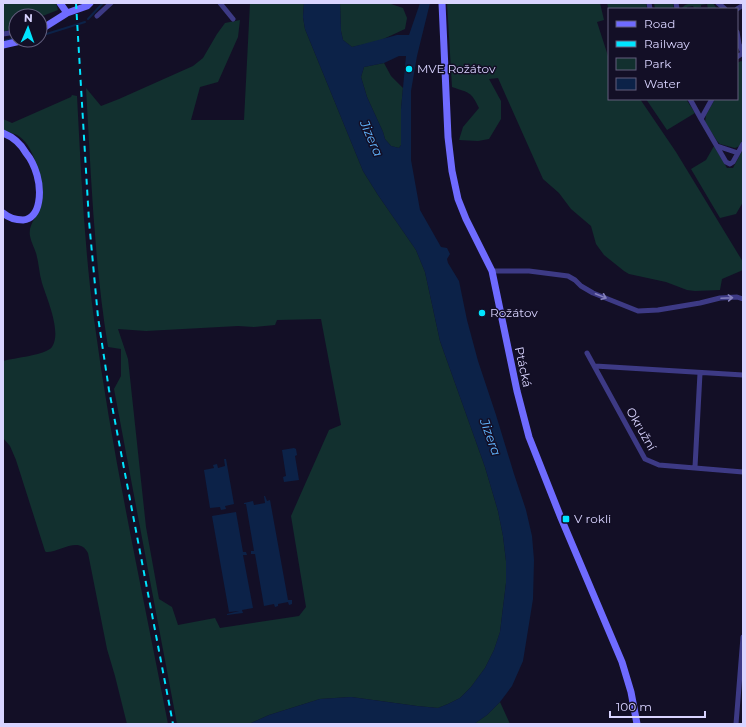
<svg xmlns="http://www.w3.org/2000/svg" width="746" height="727" viewBox="0 0 746 727" font-family="Montserrat,sans-serif">
<style>
.green{fill:#12302f;fill-rule:evenodd}
.water{fill:#0c2248;fill-rule:evenodd}
.lines{fill:none;stroke-linecap:round;stroke-linejoin:round}
.stream{stroke:#0c2248;stroke-width:2}
.street{stroke:#3d3a85;stroke-width:5}
.secondary{stroke:#6f6bff;stroke-width:7}
.rail{stroke:#00e5ff;stroke-width:2;stroke-dasharray:6 5;stroke-linecap:butt}
.oneway{stroke:#837fbc}
.poi-dot{fill:#00e5ff;stroke:#130f26;stroke-width:1.5}
.labels{text-anchor:middle;stroke-width:3;stroke-linejoin:round;paint-order:stroke}
.poi-label{font-size:12px;fill:#d9d4ff;stroke:#130f26;text-anchor:start}
.street-label{font-size:12px;fill:#d9d4ff;stroke:#130f26}
.water-label{font-size:13px;font-style:italic;fill:#62b6ff;stroke:#130f26}
</style>
<rect width="100%" height="100%" fill="#130f26"/>
<!-- green -->
<path class="green" d="M3 3H56L58 10 40 17 16 16V27L3 32Z
M250 3H304L303 17 305 29 363 171 378 195 416 250 425 272 440 341 485 467 498 511 503 536 506 561V583L500 632 494 650 485 668 471 687 460 698 448 704 438 708 417 706 351 697 320 699 269 715 249 724H177L114 389 121 376V349L108 347C94 261 91 174 86 88L101 106 119 99 193 66 203 58 217 34 225 23 240 20 238 37 218 82 200 87 191 120H244ZM321 319 341 425 329 430 291 516 306 607 299 616 220 628 215 618 178 625 172 607 159 599 146 527 128 359 118 329 146 331 238 326 254 327 275 325 277 320Z
M340 3H388L403 8 407 18 405 29 379 41 352 47 343 40 341 31Z
M447 3H600L604 20 597 22 609 59V99H640L676 152 743 262V270L722 279 720 290 695 291 687 290 666 282 629 274 624 271 604 255 596 244 591 226 571 209 559 193 543 179 498 78 489 79 501 101V119L489 139 478 141 459 140 463 127 479 108C471 91 469 93 452 87Z
M607 3H646L647 9H609V11Z
M654 3H673L674 9H655Z
M691 3H713L717 9H708L707 4 701 5V7L694 8 693 6 687 7V9H681L685 5Z
M741 61 743 62V139L740 146 735 148 720 144 717 141 705 122 706 115 715 99H737V63Z
M384 63 391 76 403 88 401 109V145L399 148 391 146 385 139 383 132 367 97 361 77 364 67Z
M72 95 77 96C81 170 84 245 94 319 112 455 142 589 168 724H127L115 676 107 649 88 553C79 535 59 553 46 552L45 551 16 460 10 446 3 438V361C14 358 46 355 52 347 62 332 47 299 42 283 39 273 39 263 36 253 34 247 31 242 30 236 28 224 37 218 39 208 42 187 38 147 17 135 13 133 7 132 3 130V119L12 123 71 97Z
M646 99H686L695 113 667 130Z
M714 146 727 168H733L743 149V202L736 214 720 218 691 169 706 160Z
M500 702 510 724H474L487 715Z"/>
<!-- water -->
<path class="water" d="M304 3H340L341 31 343 40 352 47 397 35H409L420 3H430L417 56 411 91V160L420 210 441 247 447 248 450 254 447 259 448 263 459 281 467 320 478 361 496 415 514 474 526 510 532 536 534 560 533 599 523 661 512 686 500 702 487 715 474 724H249L269 715 320 699 351 697 417 706 438 708 448 704 460 698 471 687 485 668 494 650 500 632 506 583V561L503 536 498 511 485 467 440 341 425 272 416 250 378 195 363 171 305 29 303 17ZM399 56H406L401 109V145L399 148 391 146 385 139 383 132 367 97 361 77 364 67 384 63Z
M294 448 296 449 297 455 295 456 299 480 284 482 283 477 286 476 282 450Z
M224 459H226L234 504 225 506 226 509 221 510 220 507 210 508 204 470 214 468 213 465 217 464 218 468 225 466Z
M264 496H265L267 501 270 500 288 600H292V604L289 605 288 602 278 604V606L275 607 274 604 264 606 255 554H251V551H254L246 504H244V503L253 501 254 505 265 503Z
M236 512 243 552H246L247 555H243L253 608 242 610 243 613 227 615V614L239 611 229 612 212 516Z"/>
<g class="lines">
<!-- stream -->
<path class="stream" d="M88 19 103 3
M40 36 85 22
M3 41 16 38"/>
<!-- street -->
<path class="street" d="M220 3 233 19
M649 3 650 9
M676 3 677 9
M718 3 725 9
M737 9 743 5
M97 16 111 3
M737 32 739 44 743 53
M3 34 16 32
M737 57 743 53
M690 99 701 119
M712 99 701 119 726 162 730 164 733 162 743 144
M717 146 738 153
M492 271H529L568 276 575 280 581 286 593 293 638 311 658 310 700 303 720 298 737 297 743 299
M587 353 645 459 659 465 743 472
M595 366 743 375
M695 467 700 373
M736 724 743 637"/>
<!-- secondary -->
<path class="secondary" d="M60 3 67 13
M442 3 448 137 452 171 458 199 466 219 492 271 517 391 529 437 561 518 622 662 631 692 637 724
M40 30 67 13 87 6 90 3
M3 45 25 40
M3 133C13 137 21 144 26 153 31 159 35 168 37 175 41 189 42 218 23 220 15 220 9 218 3 213"/>
<!-- rail -->
<path class="rail" d="M76 3 89 221 98 317 109 390 173 724"/>
</g>
<!-- one-way arrows -->
<defs><path id="oneway-shaft" d="M-6 0H5M1.5-3L5.5 0L1.5 3" fill="none" stroke-width="1.6" stroke-linecap="round" stroke-linejoin="round"/></defs>
<g class="oneway">
<use href="#oneway-shaft" transform="translate(601 296) rotate(22)"/>
<use href="#oneway-shaft" transform="translate(727 298) rotate(-3)"/>
</g>
<!-- markers -->
<g class="poi-dot">
<circle cx="409" cy="69" r="4"/>
<circle cx="482" cy="313" r="4"/>
<rect x="562" y="515" width="8" height="8" rx="2"/>
</g>
<g class="labels">
<!-- poi labels -->
<g class="poi-label">
<text x="417" y="73">MVE Rožátov</text>
<text x="490" y="317">Rožátov</text>
<text x="574" y="523">V rokli</text>
</g>
<!-- street labels -->
<g class="street-label">
<text transform="translate(523 367) rotate(78)" y="4">Ptácká</text>
<text transform="translate(641 429) rotate(60)" y="4">Okružní</text>
</g>
<!-- water labels -->
<g class="water-label">
<text transform="translate(372 138) rotate(66)" y="5">Jizera</text>
<text transform="translate(491 437) rotate(70)" y="5">Jizera</text>
</g>
</g>
<!-- border -->
<rect width="746" height="727" fill="none" stroke="#d9d4ff" stroke-width="8"/>
<!-- legend -->
<rect x="608" y="8" width="130" height="92" fill="#130f26" stroke="#625e7d"/>
<rect x="616" y="21" width="20" height="6" fill="#6f6bff" stroke="#625e7d"/>
<text x="644" y="28" font-size="12" fill="#d9d4ff">Road</text>
<rect x="616" y="41" width="20" height="6" fill="#00e5ff" stroke="#625e7d"/>
<text x="644" y="48" font-size="12" fill="#d9d4ff">Railway</text>
<rect x="616" y="58" width="20" height="12" fill="#12302f" stroke="#625e7d"/>
<text x="644" y="68" font-size="12" fill="#d9d4ff">Park</text>
<rect x="616" y="78" width="20" height="12" fill="#0c2248" stroke="#625e7d"/>
<text x="644" y="88" font-size="12" fill="#d9d4ff">Water</text>
<!-- north arrow -->
<g transform="translate(28 28) rotate(2)"><circle r="19" fill="#130f26" stroke="#625e7d"/>
<path d="M0-3L7 15L0 10L-7 15Z" fill="#00e5ff"/>
<text y="-6" font-size="11" font-weight="bold" text-anchor="middle" fill="#d9d4ff">N</text>
</g>
<!-- scale -->
<path d="M610 711v6h95v-6" fill="none" stroke="#d9d4ff" stroke-width="2"/>
<text x="616" y="711" font-size="12" fill="#d9d4ff" stroke="#130f26" stroke-width="3" paint-order="stroke">100 m</text>
</svg>
